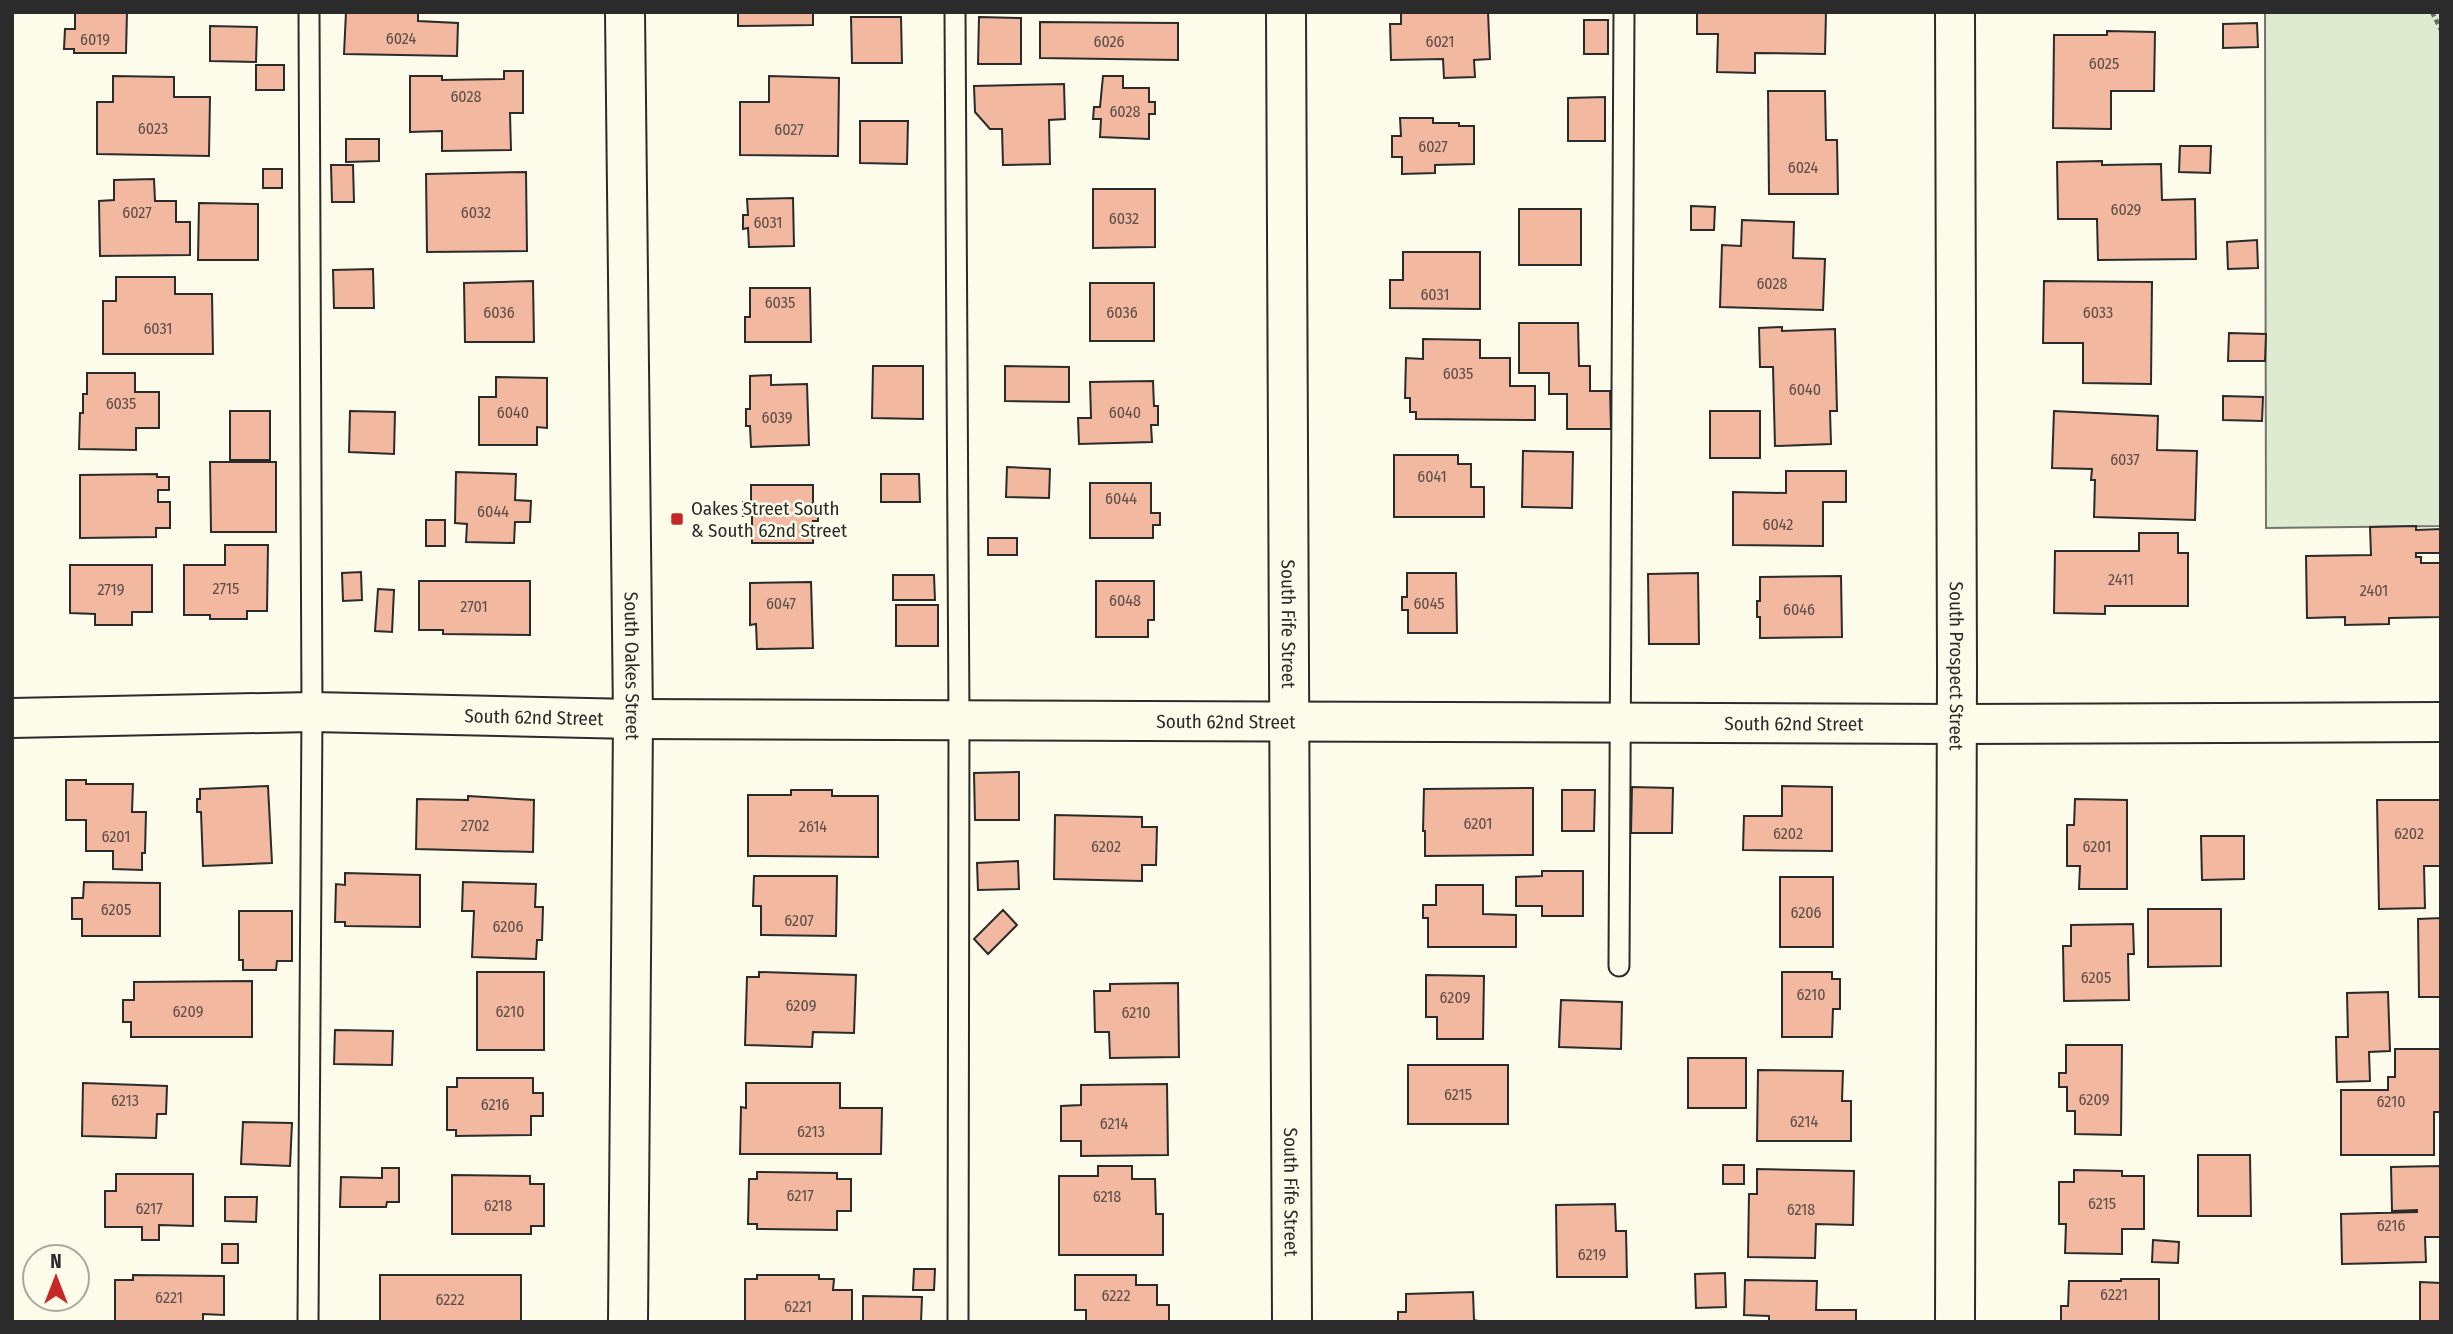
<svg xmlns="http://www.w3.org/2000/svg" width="2453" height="1334" viewBox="0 0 2453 1334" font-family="'Fira Sans Condensed',sans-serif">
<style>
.green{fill:#deebd1;stroke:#74746e;stroke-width:2}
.building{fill:#f2b8a0;stroke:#2b2b2b;stroke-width:2}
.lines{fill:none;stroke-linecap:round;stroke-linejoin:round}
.service-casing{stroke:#2b2b2b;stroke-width:23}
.minor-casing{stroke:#2b2b2b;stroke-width:42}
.tertiary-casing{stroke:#2b2b2b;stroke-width:42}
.path{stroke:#6a6964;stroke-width:4.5;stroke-dasharray:5 3.5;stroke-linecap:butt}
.service{stroke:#fdfbea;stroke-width:19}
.minor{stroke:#fdfbea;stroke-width:38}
.tertiary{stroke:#fdfbea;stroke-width:38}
.poi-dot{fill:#c62828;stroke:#fdfbea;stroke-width:2.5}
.labels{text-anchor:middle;stroke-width:5;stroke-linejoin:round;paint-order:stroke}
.number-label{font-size:16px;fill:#5d4e48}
.poi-label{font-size:19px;fill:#2b2b2b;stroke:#fdfbea;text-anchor:start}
.street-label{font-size:19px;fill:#2b2b2b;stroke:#fdfbea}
</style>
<rect width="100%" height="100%" fill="#fdfbea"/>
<!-- green -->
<path class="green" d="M2265 12H2441V526L2266 528Z"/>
<!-- building -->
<path class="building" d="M75 12H127L126 53H74V49H64L65 29H75Z
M346 12H418V21L458 23 457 56 344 54Z
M738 12H813V25L738 26Z
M1401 12H1488L1490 59 1474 60 1475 77 1444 78 1443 59 1391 60 1390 24H1401Z
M1697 12H1826L1825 54 1755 53V73L1717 72 1718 34H1697Z
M851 17H901L902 63H852Z
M979 17 1021 18V64H978Z
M1584 20H1608V54H1584Z
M1040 22 1178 23V60L1040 58Z
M2257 23 2258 47 2223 48V24Z
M210 26 257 27 256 62 210 61Z
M2107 31 2155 32 2154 91H2111V129L2053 128 2054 35H2107Z
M256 65H284V90H256Z
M504 71H523V113H510L511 150 442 151V131L410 132V76H442V80L504 79Z
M113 76 174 77V97H210L209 156 97 154V102H113Z
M769 76 839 78 838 156 740 155V102H769Z
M1103 76H1123V88H1149V102H1155V114H1149V139L1100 137 1101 119H1093L1094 107H1100Z
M1064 84 1065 119 1049 120 1050 164 1003 165 1002 129H990L975 112 974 86Z
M1768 91H1825L1826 140H1837L1838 194H1769Z
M1605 97V141H1568V98Z
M1400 118H1433V123H1459V126H1474V164L1435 165V173L1402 174V157H1392V136H1401Z
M860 121H908L907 164 860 163Z
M346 139H379V161L346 162Z
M2180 146H2211L2210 173 2179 172Z
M2102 161V165L2161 164 2162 200 2195 199 2196 259 2098 260 2097 219H2058L2057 162Z
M331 165H353L354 202H332Z
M263 169H282V188H263Z
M526 172 527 251 427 252 426 174Z
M154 179 155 201H176V222H190V255L100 256 99 201 114 200V180Z
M1093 189H1155V247L1093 248Z
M793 198 794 246 749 247 748 228 743 229V215H748L747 199Z
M199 203 258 204V260H198Z
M1691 206 1715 207 1714 230H1691Z
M1519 209H1581V265H1519Z
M1742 220 1794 222 1793 258 1825 259 1823 310 1720 307 1722 245 1741 246Z
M2257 240 2258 268 2228 269 2227 242Z
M1403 252H1480V309L1390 308V280H1403Z
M373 269 374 308H334L333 270Z
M116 277H175V294H212L213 354H103V301H116Z
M533 281 534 342H465L464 283Z
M2044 281 2152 282 2151 384 2083 383V343H2043Z
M1090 283H1154V341H1090Z
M750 288H810L811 342H745V317H750Z
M1519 323H1578L1579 366H1590V391H1610L1611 429H1567V394H1549V373H1519Z
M1782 327V331L1835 329 1837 411H1830L1831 444 1775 446 1773 367H1760L1759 328Z
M2229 333 2266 334 2265 361H2228Z
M1423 339 1480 340V358H1510V386H1535V420L1416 419V412H1410V398H1405L1406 358 1423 359Z
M873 366H923V419L872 418Z
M1005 366 1069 367V402L1005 401Z
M87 373H135V392H159V428H136V450L79 449 80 413H83V394H87Z
M771 375V385L807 384 809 445 751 447 750 426H746V409H750V376Z
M496 377 547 378V428L537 427V445H479V397H496Z
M1153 381 1154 406H1158V425H1151L1152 442 1079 444 1078 418H1091L1090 382Z
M2223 396 2263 397 2262 421 2223 420Z
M230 411H270V460H230Z
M350 411 395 412 394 454 349 452Z
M1710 411H1760V458H1710Z
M2054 411 2158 416 2157 450 2197 451 2195 520 2094 517 2095 480H2091L2092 469 2052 468Z
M1523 451 1573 452 1572 508 1522 507Z
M1394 455H1458V464H1471V487H1484V517H1394Z
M210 462H276V532H211Z
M1007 467 1050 469 1049 498 1006 497Z
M1786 471H1846V502H1823V546L1733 545V492L1786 493Z
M456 472 516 474 515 500 531 501 530 522H515L514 543 466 542 467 524 455 523Z
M157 474V477H169V490H158V502H170V528H156V537L80 538V475Z
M881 474H919L920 502H881Z
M1090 483H1151V513H1160V525H1153V538H1090Z
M751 485H813V506L818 505V521H813V543H752V516H743V502H751Z
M426 520H445V546H426Z
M2416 526V530L2441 529V553H2416V557H2421V563H2441V617L2389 618V624L2345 625V617L2307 618 2306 556 2371 555 2370 527Z
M2139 533H2178V553H2188V606H2105V614L2054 613 2055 551H2139Z
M988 538H1017V555H988Z
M225 545H268L267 611H247V619H210V615H184V565H225Z
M70 565H152V612H132V625H95V614L70 613Z
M361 572 362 600 343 601 342 573Z
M1407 573H1456L1457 633H1408V610H1402V597H1407Z
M1698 573 1699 644H1649L1648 574Z
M893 575H934L935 600H893Z
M1841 576 1842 637 1760 638V617H1757V601H1760V577Z
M419 581H530V635L443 634V630H419Z
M1096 581H1154V620H1148V637H1096Z
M811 582 813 648 757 649 756 624 750 625V583Z
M378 589 394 590 392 632 375 631Z
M896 605H938V646H896Z
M1019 772V820H975L974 773Z
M66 780H86V784H133L132 812H146L145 853H142V870L113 869V851H86V820H66Z
M268 786 272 863 203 866 201 812H197V799H200V789Z
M1782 786 1832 787V851L1743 850 1744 816H1782Z
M1632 787 1673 788 1672 833H1631Z
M1533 788V855L1425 856V831H1423L1424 789Z
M791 790H832V796H878V857L748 856V795H791Z
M1562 790H1595L1594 831H1562Z
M468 796 534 800 533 852 416 849 417 799 468 800Z
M2075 799 2127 800V889H2079L2080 866H2067V825H2074Z
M2377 800H2441V866H2424L2425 908 2379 909Z
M1055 815 1142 817V827H1157L1156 865H1142V881L1054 879Z
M2201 836H2244V879L2202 880Z
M1018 861 1019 889 978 890 977 863Z
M1542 871H1583V916H1542V906H1516V877L1542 876Z
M345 873 420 875V927L345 926V922H335L336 884 345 885Z
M754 876H837L836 936 761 935V906H753Z
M1780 877H1833V947H1780Z
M84 882 160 883V936H82V919H72V898H83Z
M463 882 536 884 535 907H543L542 940H537L536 959 472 957 474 911H462Z
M1436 885H1483V914L1516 915V947H1428V918H1423V905H1436Z
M2148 909H2221V966L2148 967Z
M1003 910 1017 925 988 954 974 939Z
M239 911H292V961H277L276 970H243V960H239Z
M2441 918V997H2419L2418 919Z
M2133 924 2134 954H2128L2129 1000 2064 1001 2063 946H2071V925Z
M477 972H544V1050H477Z
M759 972 856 975 854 1033 813 1032 812 1047 745 1045 747 977H759Z
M1782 972H1832V979H1840V1009H1833L1832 1037H1782Z
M1426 975 1484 976 1483 1039H1437V1017H1426Z
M252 981V1037H131V1022H123V1000H134V982Z
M1178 983 1179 1057 1110 1058 1109 1032H1095L1094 991H1110V984Z
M2388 992 2390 1051 2369 1052 2370 1081 2337 1082 2336 1037H2348L2347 993Z
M1561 1000 1622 1002 1621 1049 1559 1047Z
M335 1030 393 1031 392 1065 334 1064Z
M2066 1045H2122L2121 1135 2075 1134V1111H2067V1087H2059V1073H2066Z
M2395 1049H2441V1112H2434V1155H2341V1090H2388V1077H2395Z
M1688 1058H1746V1108H1688Z
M1408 1065H1508V1124H1408Z
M1758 1070 1843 1071 1842 1101H1851V1141H1757Z
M457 1078H533V1093H543V1116H531V1135L456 1136V1130H447V1087H457Z
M83 1083 167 1086 166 1114H157L156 1138 82 1136Z
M746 1083H840V1108H882L881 1154H740L741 1107 746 1108Z
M1167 1084 1168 1155 1081 1156V1141H1061V1106L1081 1105V1085Z
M243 1122 292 1123 290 1166 241 1164Z
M2198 1155H2250L2251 1216H2198Z
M1723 1165H1744V1184H1723Z
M1098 1166H1132V1179H1155L1156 1214H1163V1255H1059V1176H1098Z
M2441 1166V1237H2425L2426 1262 2342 1264 2341 1214 2417 1212V1210L2392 1211 2391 1167Z
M382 1168H399V1202H387L386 1207H340L341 1177 382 1178Z
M1757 1169 1854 1171 1853 1225 1816 1224 1815 1258 1748 1257 1749 1194H1757Z
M2074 1170 2122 1171V1176H2144V1229H2122V1254L2065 1253 2066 1224H2059V1182H2074Z
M757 1172 837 1173V1179H851V1211H837V1230L757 1229V1224H748L749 1179H757Z
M116 1174H193V1226L159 1225V1240H142V1227H105V1191H116Z
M452 1175 530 1176V1184H544V1226H531V1234H452Z
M225 1197H257L256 1222 225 1221Z
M1615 1204 1616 1231H1626L1627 1277H1557L1556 1205Z
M2153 1240 2179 1242 2178 1263 2152 1262Z
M222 1244H238V1263H222Z
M914 1269H935L934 1290H913Z
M1725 1273 1726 1307 1696 1308 1695 1274Z
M133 1275 224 1276V1315L203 1314V1322H115V1280H133Z
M380 1275H521V1322H380Z
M757 1275H819V1279H834L833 1290H852V1322H745V1279H757Z
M1075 1275H1136V1285H1157V1305H1169V1322H1086V1310H1075Z
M2121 1279H2159V1322H2061V1306H2068L2069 1281H2121Z
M1745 1280 1817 1281 1816 1310H1856V1322H1769V1316L1744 1315Z
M2420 1282 2441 1283V1322H2420Z
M1473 1292 1474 1320 1482 1322H1398V1312H1406V1294Z
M863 1296 922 1297 921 1322H863Z"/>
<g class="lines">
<!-- service casing -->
<g class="service-casing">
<path id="service" d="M955 12 959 720 958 1322
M1619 966 1624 12
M308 1322 312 712 309 12"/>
</g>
<!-- minor casing -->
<g class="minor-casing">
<g id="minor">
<path id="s1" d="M1286 12 1292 1322"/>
<path id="s2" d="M1955 12 1957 670 1955 1322"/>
<path id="s3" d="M12 718 312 712 633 719 1957 724 2441 722"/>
</g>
</g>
<!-- tertiary casing -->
<g class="tertiary-casing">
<g id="tertiary">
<path id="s4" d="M625 12 633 719 628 1322"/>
</g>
</g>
<!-- path -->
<path class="path" d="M2432 12 2441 30"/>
<!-- service -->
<use href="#service" class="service"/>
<!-- minor -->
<use href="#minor" class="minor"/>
<!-- tertiary -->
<use href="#tertiary" class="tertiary"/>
</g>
<!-- markers -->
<rect class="poi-dot" x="670" y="512" width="14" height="14" rx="3.5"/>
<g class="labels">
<!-- number labels -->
<g class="number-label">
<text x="401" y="44">6024</text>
<text x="95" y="45">6019</text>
<text x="1109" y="47">6026</text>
<text x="1440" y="47">6021</text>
<text x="2104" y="69">6025</text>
<text x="466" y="102">6028</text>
<text x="1125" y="117">6028</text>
<text x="153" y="134">6023</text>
<text x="789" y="135">6027</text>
<text x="1433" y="152">6027</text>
<text x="1803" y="173">6024</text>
<text x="2126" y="215">6029</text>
<text x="137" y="218">6027</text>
<text x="476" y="218">6032</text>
<text x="1124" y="224">6032</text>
<text x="768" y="228">6031</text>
<text x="1772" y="289">6028</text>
<text x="1435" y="300">6031</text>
<text x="780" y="308">6035</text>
<text x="499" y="318">6036</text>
<text x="1122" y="318">6036</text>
<text x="2098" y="318">6033</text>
<text x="158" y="334">6031</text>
<text x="1458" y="379">6035</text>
<text x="1805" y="395">6040</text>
<text x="121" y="409">6035</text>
<text x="513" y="418">6040</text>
<text x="1125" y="418">6040</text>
<text x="777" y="423">6039</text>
<text x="2125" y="465">6037</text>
<text x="1432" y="482">6041</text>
<text x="1121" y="504">6044</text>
<text x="493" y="517">6044</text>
<text x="1778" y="530">6042</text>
<text x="2121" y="585">2411</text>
<text x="226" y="594">2715</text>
<text x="111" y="595">2719</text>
<text x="2374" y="596">2401</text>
<text x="1125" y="606">6048</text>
<text x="781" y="609">6047</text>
<text x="1429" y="609">6045</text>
<text x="474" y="612">2701</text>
<text x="1799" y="615">6046</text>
<text x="1478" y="829">6201</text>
<text x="475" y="831">2702</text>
<text x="813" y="832">2614</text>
<text x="1788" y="839">6202</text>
<text x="2409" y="839">6202</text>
<text x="116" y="842">6201</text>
<text x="1106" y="852">6202</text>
<text x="2097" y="852">6201</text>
<text x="116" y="915">6205</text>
<text x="1806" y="918">6206</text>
<text x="799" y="926">6207</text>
<text x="508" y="932">6206</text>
<text x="2096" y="983">6205</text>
<text x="1811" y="1000">6210</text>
<text x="1455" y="1003">6209</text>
<text x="801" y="1011">6209</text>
<text x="188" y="1017">6209</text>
<text x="510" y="1017">6210</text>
<text x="1136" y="1018">6210</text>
<text x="1458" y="1100">6215</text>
<text x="2094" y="1105">6209</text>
<text x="125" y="1106">6213</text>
<text x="2391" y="1107">6210</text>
<text x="495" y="1110">6216</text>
<text x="1804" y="1127">6214</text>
<text x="1114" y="1129">6214</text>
<text x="811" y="1137">6213</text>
<text x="800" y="1201">6217</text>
<text x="1107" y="1202">6218</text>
<text x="2102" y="1209">6215</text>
<text x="498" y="1211">6218</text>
<text x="149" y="1214">6217</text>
<text x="1801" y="1215">6218</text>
<text x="2391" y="1231">6216</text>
<text x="1592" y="1260">6219</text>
<text x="2114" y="1300">6221</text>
<text x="1116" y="1301">6222</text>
<text x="169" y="1303">6221</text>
<text x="450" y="1305">6222</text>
<text x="798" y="1312">6221</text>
</g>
<!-- poi labels -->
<g class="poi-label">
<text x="691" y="515">Oakes Street South<tspan x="691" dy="22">&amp; South 62nd Street</tspan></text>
</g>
<!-- street labels -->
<g class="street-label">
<text dy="7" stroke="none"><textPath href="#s1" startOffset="612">South Fife Street</textPath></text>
<text dy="7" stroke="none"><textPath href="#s4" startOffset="654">South Oakes Street</textPath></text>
<text dy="7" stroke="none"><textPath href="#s2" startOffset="654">South Prospect Street</textPath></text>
<text dy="7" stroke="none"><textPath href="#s3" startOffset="522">South 62nd Street</textPath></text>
<text dy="7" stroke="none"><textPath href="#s3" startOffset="1214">South 62nd Street</textPath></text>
<text dy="7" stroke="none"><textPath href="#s3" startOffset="1782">South 62nd Street</textPath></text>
<text dy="7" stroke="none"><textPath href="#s1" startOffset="1180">South Fife Street</textPath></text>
</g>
</g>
<!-- border -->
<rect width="2453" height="1334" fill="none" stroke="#2b2b2b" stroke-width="28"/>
<!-- north arrow -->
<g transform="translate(56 1278)"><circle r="33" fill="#fdfbea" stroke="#a9a89e" stroke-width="2"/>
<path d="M0-5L12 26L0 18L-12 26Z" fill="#c62828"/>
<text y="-10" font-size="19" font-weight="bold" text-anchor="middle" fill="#2b2b2b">N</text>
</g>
</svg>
